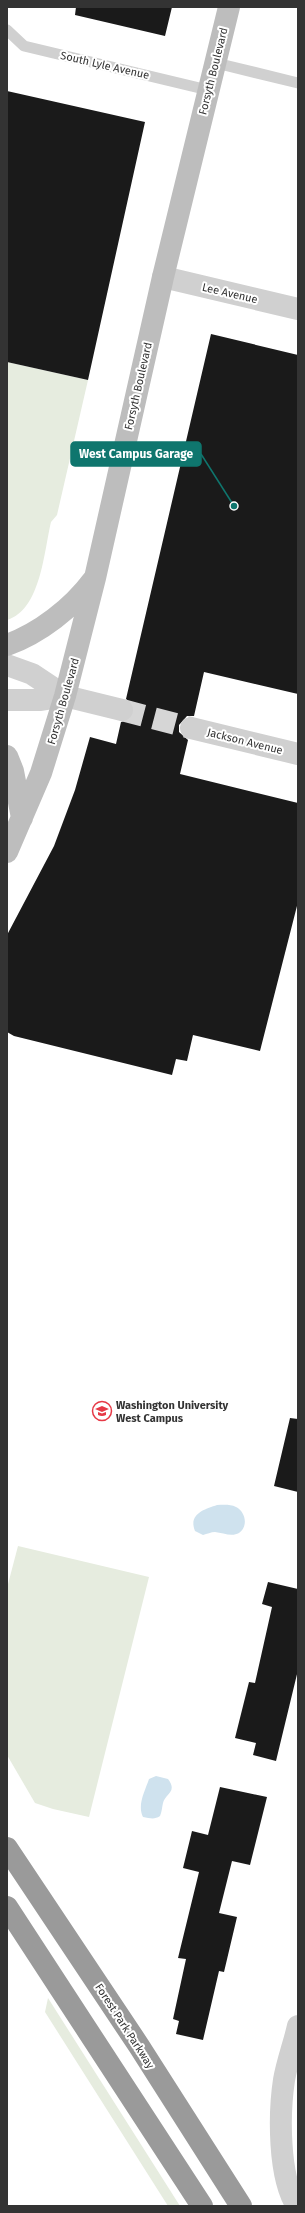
<svg xmlns="http://www.w3.org/2000/svg" width="305" height="2213" viewBox="0 0 305 2213" font-family="'Fira Sans',sans-serif">
<style>
.green{fill:#e6ecdf}
.water{fill:#cfe2ee}
.building{fill:#1a1a1a}
.lines{fill:none;stroke-linecap:round;stroke-linejoin:round}
.minor-tunnel{stroke:#d6d6d6;stroke-width:22;stroke-dasharray:22 11;stroke-linecap:butt}
.service{stroke:#d0d0d0;stroke-width:11}
.minor{stroke:#d0d0d0;stroke-width:22}
.tertiary{stroke:#d0d0d0;stroke-width:22}
.secondary{stroke:#bdbdbd;stroke-width:22}
.motorway{stroke:#9a9a9a;stroke-width:22}
.labels{text-anchor:middle;stroke-width:4;stroke-linejoin:round;paint-order:stroke}
.street-label{font-size:11px;fill:#333;stroke:#fff}
.poi-label{font-size:11px;font-weight:bold;fill:#333;stroke:#fff;text-anchor:start}
.leader{fill:none;stroke:#0f766e;stroke-width:1.5}
.callout-dot{fill:#0f766e;stroke:#fff;stroke-width:1.5}
.callout{fill:#0f766e;stroke:#0f766e;stroke-width:1.5}
.callout-label{font-size:12px;text-anchor:middle;font-weight:bold;fill:#fff}
</style>
<rect width="100%" height="100%" fill="#fff"/>
<!-- green -->
<path class="green" d="M7 362 88 380 57 515 51 522C44 551 41 610 7 620Z
M18 1546 149 1577 89 1817 53 1809 35 1803 7 1755V1588Z
M48 1998 180 2206H168L45 2012Z"/>
<!-- water -->
<path class="water" d="M217 1505C223 1505 230 1504 236 1507 245 1511 249 1526 239 1533 232 1537 223 1533 215 1532 211 1532 207 1534 203 1535L195 1531C188 1514 205 1509 217 1505Z
M156 1776 168 1779C178 1792 165 1794 163 1803 162 1807 162 1811 160 1816 154 1820 150 1818 143 1817 137 1805 145 1791 149 1779Z"/>
<!-- building -->
<path class="building" d="M76 7H172L165 36 75 15Z
M7 91 145 122 88 380 7 362Z
M211 334 298 355V694L204 672 194 716H187L179 725V732L188 740 180 774 298 803V902L260 1051 193 1035 187 1061 176 1059 172 1075 14 1036 7 1032V935L54 846 75 790 90 737 116 744 121 722 131 719 134 713V706L126 699Z
M290 1418 298 1419V1492L274 1486Z
M268 1582 298 1589V1670L276 1761 253 1755 256 1743 235 1738 249 1682 255 1683 272 1607 262 1604Z
M220 1787 267 1797 250 1865 232 1861 219 1913 237 1917 224 1972 219 1971 203 2040 176 2034 179 2021 173 2019 186 1959 178 1958 199 1872 183 1868 192 1831 208 1835Z"/>
<g class="lines">
<!-- minor-tunnel -->
<path class="minor-tunnel" d="M122 710 191 728"/>
<!-- service -->
<path class="service" d="M7 30 24 46 208 90
M216 63 298 83"/>
<!-- minor -->
<path class="minor" d="M163 277 298 309
M65 696 122 710
M191 728 298 754
M297 2206C278 2177 279 2113 284 2080 287 2062 294 2044 298 2026"/>
<!-- tertiary -->
<path class="tertiary" d="M7 665 32 674 65 696
M7 700H41L65 696"/>
<!-- secondary -->
<path class="secondary" d="M7 645C40 633 72 608 93 580
M7 756 13 771 22 818
M7 852 41 773 65 696 95 578 163 277 229 7"/>
<!-- motorway -->
<path class="motorway" d="M7 1848 139 2046 241 2206
M7 1907 202 2206"/>
</g>
<!-- icons -->
<defs>
<g id="university-ring" transform="scale(1)"><circle r="9.5" fill="#fff" stroke="#e63946" stroke-width="1.5"/><path d="M0-5L7-2L0 1L-7-2ZM-4 1L0 2.5L4 1V4Q0 6-4 4Z" fill="#e63946"/></g>
</defs>
<g fill-rule="evenodd">
<use href="#university-ring" x="102" y="1411"/>
</g>
<g class="labels">
<!-- street labels -->
<g class="street-label">
<text transform="translate(105 65) rotate(13)" y="4">South Lyle Avenue</text>
<text transform="translate(213 71) rotate(-76)" y="4">Forsyth Boulevard</text>
<text transform="translate(230 293) rotate(13)" y="4">Lee Avenue</text>
<text transform="translate(138 386) rotate(-77)" y="4">Forsyth Boulevard</text>
<text transform="translate(63 701) rotate(-74)" y="4">Forsyth Boulevard</text>
<text transform="translate(245 741) rotate(14)" y="4">Jackson Avenue</text>
<text transform="translate(125 2026) rotate(57)" y="4">Forest Park Parkway</text>
</g>
<!-- poi labels -->
<g class="poi-label">
<text x="116" y="1409">Washington University<tspan x="116" dy="13">West Campus</tspan></text>
</g>
</g>
<!-- callouts -->
<path class="leader" d="M234 506L201 454"/>
<circle class="callout-dot" cx="234" cy="506" r="4"/>
<rect class="callout" x="71" y="442" width="130" height="24" rx="4"/>
<g class="callout-label">
<text x="136" y="458">West Campus Garage</text>
</g>
<!-- border -->
<rect width="305" height="2213" fill="none" stroke="#333333" stroke-width="16"/>
</svg>
